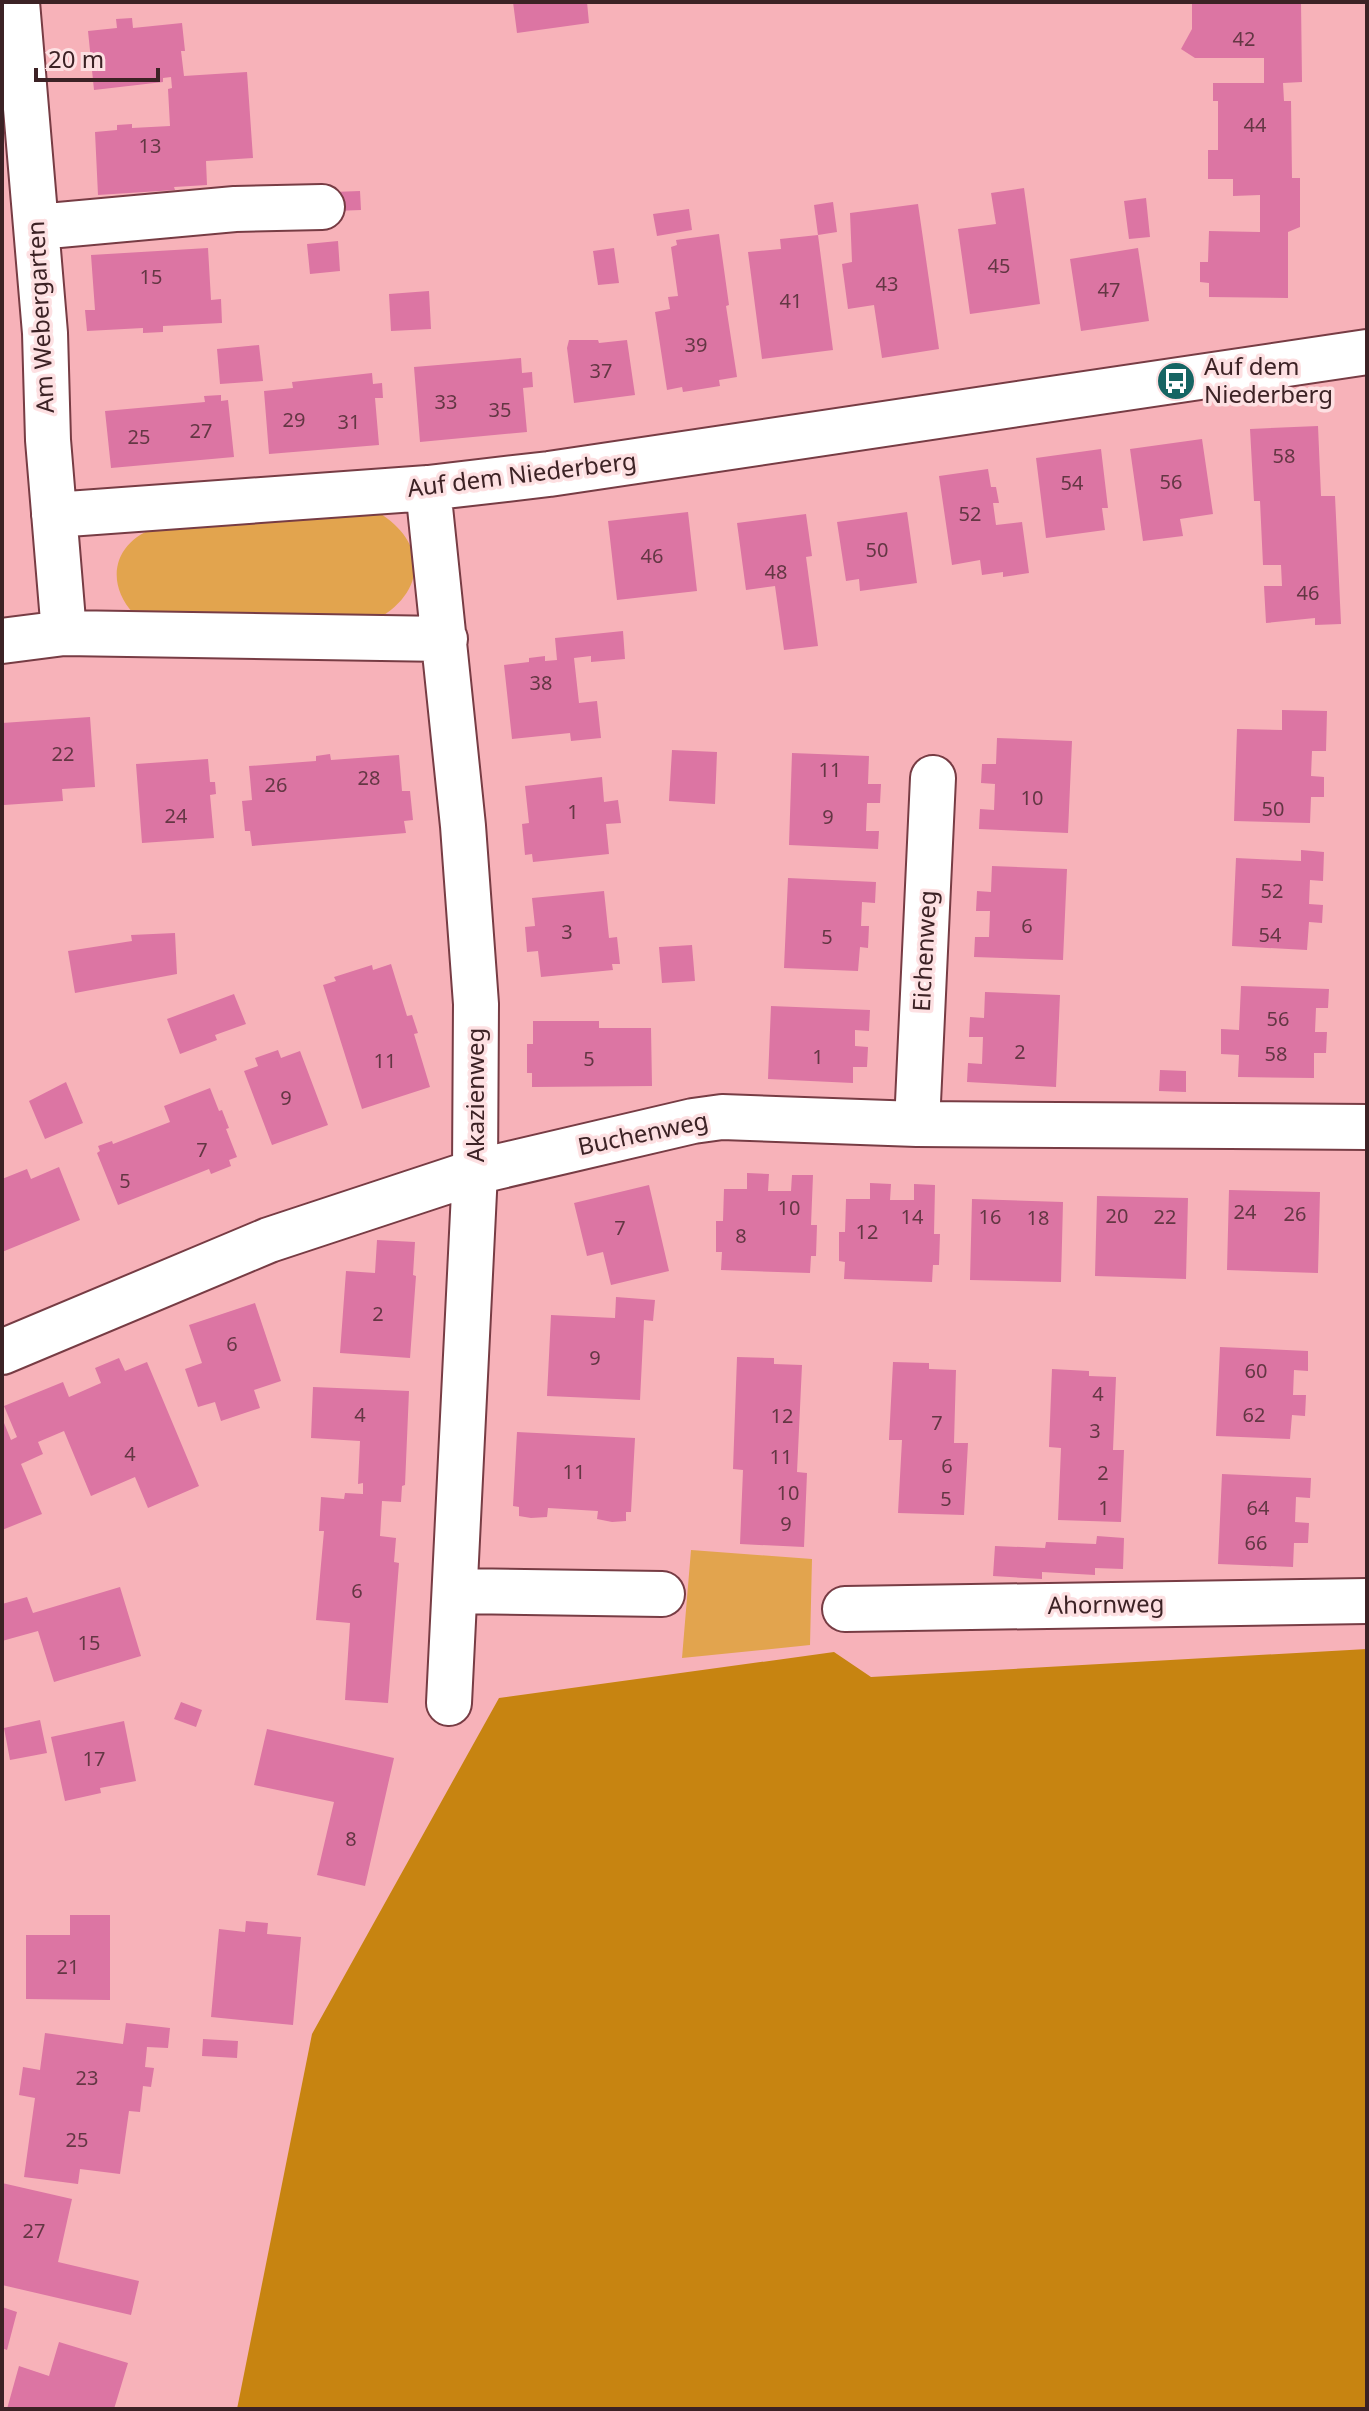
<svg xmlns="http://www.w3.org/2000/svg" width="1369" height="2411" viewBox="0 0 1369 2411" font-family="'Noto Sans',sans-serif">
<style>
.green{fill:#e2a44e}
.forest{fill:#c78411}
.building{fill:#dc75a3}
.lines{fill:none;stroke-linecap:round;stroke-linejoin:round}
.minor-casing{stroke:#773c44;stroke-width:48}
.minor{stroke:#fff;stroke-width:44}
.labels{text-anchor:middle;stroke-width:7;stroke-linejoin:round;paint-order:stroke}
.number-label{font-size:20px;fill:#643744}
.street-label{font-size:24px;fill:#3c2225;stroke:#fde0e2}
.poi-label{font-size:24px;fill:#3c2225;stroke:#fde0e2;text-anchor:start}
</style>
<rect width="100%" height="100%" fill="#f7b2b9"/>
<!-- green -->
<path class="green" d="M378 512C430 544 426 595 372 622L134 614C103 581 115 539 159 527Z
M691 1550 812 1559 810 1645 682 1658Z"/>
<!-- forest -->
<path class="forest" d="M1367 1649V2409H237L312 2034 499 1698 834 1652 871 1677Z"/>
<!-- building -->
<path class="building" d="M513 2H587L589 23 517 33Z
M1192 2H1301L1302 82 1283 83 1284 101H1291L1292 178H1300V227L1288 232V298L1209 297V283L1200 282V262H1208L1209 231 1260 232V195L1233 196V179H1208V150H1218V101H1213V83H1264V58H1195L1181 49 1192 29Z
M132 18 133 28 182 23 185 51H181L184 76 247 72 253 158 206 161 207 185 174 187 175 190 98 195 95 132 117 130V125L132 124V128L170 126 168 89 172 88 171 77 163 78V82L94 90 88 31 117 28 116 19Z
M1024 188 1040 304 970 314 958 229 996 224 991 193Z
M360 191 361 210 335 211 333 192Z
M1146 198 1150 237 1129 239 1124 201Z
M833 202 837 232 818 235 814 205Z
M918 204 939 349 882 358 874 305 848 309 842 264 852 262 850 213Z
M689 209 692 230 657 236 653 214Z
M719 234 729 305 726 306 737 377 719 380 720 386 683 392 682 387 667 390 655 312 670 309 668 297 678 296 671 247 677 245 676 240Z
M818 235 833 350 762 359 748 252 781 249 780 239Z
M338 241 340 271 310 274 307 244Z
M208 248 211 300 221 299 222 323 163 326V332L143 333V328L87 331 85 310H95L91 255Z
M614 248 619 283 598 285 593 251Z
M1138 248 1149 321 1081 331 1070 259Z
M429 291 431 329 391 331 389 294Z
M569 340H598L599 343 627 340 635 395 574 403 567 348Z
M259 345 263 381 220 384 217 349Z
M521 358 522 373 532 372 533 387 523 388 527 432 420 442 414 367Z
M372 373 373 384 382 383 383 398H375L379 445 269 454 264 391 293 388 292 382Z
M221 395V401L228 400 234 457 111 468 105 411 205 402 204 396Z
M1318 426 1321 496H1335L1341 624 1315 625V618L1266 623 1264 586H1282L1281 565H1263L1260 501H1254L1250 429Z
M1202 439 1213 514 1180 519 1183 536 1143 541 1130 449Z
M1101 449 1108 508H1102L1105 530 1046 538 1036 458Z
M988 469 991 487H996L999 503H993L996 525 1022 522 1029 573 1003 577V572L982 575 980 560 952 565 939 476Z
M688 512 697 591 617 600 608 521Z
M907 512 917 583 860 591 859 579 846 581 837 522Z
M806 514 812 556 806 557 818 646 784 650 775 586 746 590 737 523Z
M623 631 625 659 591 662V656L574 658 579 703 597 701 601 738 571 741 570 733 512 739 504 665 529 662V658L545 656V661L557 660 555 638Z
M1282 710 1327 711 1326 751H1312L1311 776 1324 777V797H1311L1310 823 1234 821 1237 729 1282 730Z
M90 717 95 787 62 789 63 801 4 805 2 723Z
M997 738 1072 741 1068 833 979 829 980 809 994 810 995 784 981 783 982 764H996Z
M672 750 717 752 715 804 669 801Z
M792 753 869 756 868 784H881L880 803H867L866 831H879L878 849 789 845Z
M330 754 331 760 399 755 402 791H410L413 820 404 821 406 833 252 846 250 831H245L242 801 252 800 249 766 316 761V756Z
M208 759 210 782H215L216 794 210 795 214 838 142 843 136 764Z
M602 777 604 802 618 800 621 823 606 824 609 854 533 862 532 854 525 855 522 824 529 823 525 786Z
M1301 850 1324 852 1323 881 1310 880 1309 904 1323 905 1322 923 1309 922 1307 950 1232 946 1236 858 1301 861Z
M992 866 1067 869 1063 960 974 957 975 937H989L990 911H976L977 891 991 892Z
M788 878 876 882 875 903 862 902 861 926H869L868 948 860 947 858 971 784 968Z
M604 891 609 938 617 937 620 964H612L613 970 541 977 538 951 527 952 525 927 535 926 532 898Z
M175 933 177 974 75 993 68 951 132 941 131 935Z
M692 945 695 981 662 983 659 947Z
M391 964 407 1016 412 1015 418 1033 414 1034 430 1087 362 1109 323 985 336 981 334 977 372 965 373 970Z
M1241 986 1329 989 1328 1008H1316L1315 1032H1327L1326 1053H1314V1078L1238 1077 1239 1055 1221 1054V1029L1239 1030Z
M985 992 1060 995 1056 1087 967 1082 968 1063 982 1064 983 1037H969L970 1017 984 1018Z
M234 994 246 1024 215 1035 217 1040 180 1054 167 1019Z
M771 1006 870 1010 869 1031 855 1030V1046L868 1047 867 1067H853V1083L768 1079Z
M533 1021H599V1028H651L652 1086 532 1087V1073H527V1044H533Z
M278 1050 281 1058 300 1051 328 1125 272 1145 244 1071 258 1066 255 1058Z
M1160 1070 1186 1071V1092L1159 1091Z
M66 1082 83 1123 45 1139 29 1101Z
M210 1088 219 1111 222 1110 229 1128 226 1129 237 1157 229 1160 231 1166 211 1174 209 1169 118 1205 97 1153 100 1151 98 1146 112 1141 113 1144 170 1122 164 1106Z
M59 1167 80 1220 2 1252V1179L27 1169 31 1179Z
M747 1173 769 1174 768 1191H791L792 1175H813L811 1225H817L816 1256H811L810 1273 721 1270 722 1252H716V1221H723L724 1189H747Z
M870 1183 891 1184 890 1200H914V1184L935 1185 934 1234H940L939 1265H933L932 1282 844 1279 845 1262 839 1261V1232H845L846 1199H870Z
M649 1185 669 1271 611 1285 603 1252 587 1256 574 1203Z
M1229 1190 1320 1192 1318 1273 1227 1270Z
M1097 1196 1188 1198 1186 1279 1095 1276Z
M972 1199 1063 1202 1061 1282 970 1280Z
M377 1240 415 1242 413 1275 416 1276 410 1358 340 1353 346 1271 375 1273Z
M616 1297 655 1300 653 1321 644 1320 640 1400 547 1396 551 1315 615 1318Z
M255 1303 281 1381 254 1390 260 1408 221 1421 215 1402 198 1407 185 1369 202 1363 189 1325Z
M1220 1347 1308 1351V1371L1294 1370 1293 1395H1306L1305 1416 1292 1415 1290 1439 1216 1436Z
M737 1357 774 1358V1364L802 1365 797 1472 807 1473 804 1547 740 1544 743 1470 733 1469Z
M119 1358 125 1371 147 1362 199 1486 148 1508 135 1477 91 1496 64 1431 38 1442 43 1454 21 1464 42 1514 2 1530V1418L11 1440 17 1437 4 1406 63 1382 69 1397 101 1383 95 1368Z
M893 1362 929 1363V1369L956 1370 954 1443H968L964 1515 898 1513 902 1440H889Z
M1052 1369 1089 1371V1376L1116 1377 1113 1450H1124L1121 1522 1058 1520 1061 1448 1049 1447Z
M313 1387 409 1391 405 1485 402 1486 401 1502 382 1501 380 1536 396 1538 394 1562 399 1563 388 1703 345 1700 350 1623 316 1620 324 1531H319L321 1497 344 1499 345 1493 363 1494V1483L358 1484 360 1441 311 1438Z
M517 1432 635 1438 631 1512H626V1521L612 1522 597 1519 598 1511 548 1508 547 1517 531 1518 519 1516V1507L513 1506Z
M1222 1474 1311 1478 1310 1498 1296 1497 1295 1522 1309 1523 1308 1543H1294L1293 1567 1218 1564Z
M1097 1536 1124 1538 1123 1569 1095 1568V1575L1042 1572V1579L993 1576 995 1546 1045 1548 1046 1542 1096 1544Z
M120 1587 141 1656 54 1682 38 1631 2 1641V1604L27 1597 33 1613Z
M181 1702 202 1710 196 1727 174 1719Z
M40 1720 47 1753 10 1760 4 1728Z
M124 1721 136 1781 100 1788 101 1793 65 1801 51 1737Z
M267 1729 394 1758 365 1886 317 1875 334 1802 254 1785Z
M70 1915H110V2000L26 1999V1935H70Z
M246 1921 268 1923 267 1934 301 1937 293 2025 211 2017 219 1929 245 1932Z
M126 2023 170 2028 168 2048 147 2047 145 2067 154 2068 151 2087 143 2086 140 2112 129 2111 120 2174 80 2169 78 2184 24 2177 35 2098 19 2095 23 2067 40 2070 45 2033 123 2044Z
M203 2039 238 2041 237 2058 202 2056Z
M2 2183 72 2199 58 2262 139 2281 131 2315 2 2285Z
M2 2307 17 2312 7 2350 2 2348Z
M59 2342 128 2363 114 2409H7L19 2366 49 2376Z"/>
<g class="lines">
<!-- minor casing -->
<g class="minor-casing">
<path id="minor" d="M17 2 45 333 48 440 64 633
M37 227 235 209 322 207
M428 488 463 826 476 1004 475 1172 449 1703
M54 515 428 488 549 474 1367 352
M2 641 64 633 445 639
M917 1124 933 778
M2 1352 269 1240 475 1172 693 1121 722 1117 917 1124 1367 1127
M456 1591 662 1594
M845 1609 1367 1601"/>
</g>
<!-- minor -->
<use href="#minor" class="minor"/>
</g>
<!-- icons -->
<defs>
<g id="bus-disc" transform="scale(2)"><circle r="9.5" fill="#166563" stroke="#fde0e2"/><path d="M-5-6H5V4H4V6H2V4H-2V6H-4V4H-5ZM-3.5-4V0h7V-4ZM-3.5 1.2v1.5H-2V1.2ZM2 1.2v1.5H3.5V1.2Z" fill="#fff"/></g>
</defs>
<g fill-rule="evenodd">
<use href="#bus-disc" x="1176" y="381"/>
</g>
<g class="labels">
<!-- number labels -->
<g class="number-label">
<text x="1244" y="46">42</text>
<text x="1255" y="132">44</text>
<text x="150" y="153">13</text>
<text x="999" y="273">45</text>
<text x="151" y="284">15</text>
<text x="887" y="291">43</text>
<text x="1109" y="297">47</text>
<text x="791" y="308">41</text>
<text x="696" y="352">39</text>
<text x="601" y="378">37</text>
<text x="446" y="409">33</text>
<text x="500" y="417">35</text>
<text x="294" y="427">29</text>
<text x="349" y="429">31</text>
<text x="201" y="438">27</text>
<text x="139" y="444">25</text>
<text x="1284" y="463">58</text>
<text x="1171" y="489">56</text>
<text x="1072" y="490">54</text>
<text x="970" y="521">52</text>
<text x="877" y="557">50</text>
<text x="652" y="563">46</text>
<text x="776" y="579">48</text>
<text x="1308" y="600">46</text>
<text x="541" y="690">38</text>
<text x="63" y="761">22</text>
<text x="830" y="777">11</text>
<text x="369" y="785">28</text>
<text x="276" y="792">26</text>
<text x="1032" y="805">10</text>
<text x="1273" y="816">50</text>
<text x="573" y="819">1</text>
<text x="176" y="823">24</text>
<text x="828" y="824">9</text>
<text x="1272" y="898">52</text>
<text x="1027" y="933">6</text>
<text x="567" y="939">3</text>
<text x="1270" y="942">54</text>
<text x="827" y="944">5</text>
<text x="1278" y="1026">56</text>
<text x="1020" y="1059">2</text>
<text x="1276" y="1061">58</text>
<text x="818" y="1064">1</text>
<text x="589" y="1066">5</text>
<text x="385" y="1068">11</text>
<text x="286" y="1105">9</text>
<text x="202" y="1157">7</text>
<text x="125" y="1188">5</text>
<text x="789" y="1215">10</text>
<text x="1245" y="1219">24</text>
<text x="1295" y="1221">26</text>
<text x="1117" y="1223">20</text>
<text x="912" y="1224">14</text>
<text x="990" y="1224">16</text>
<text x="1165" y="1224">22</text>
<text x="1038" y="1225">18</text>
<text x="620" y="1235">7</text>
<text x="867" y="1239">12</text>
<text x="741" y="1243">8</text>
<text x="378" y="1321">2</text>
<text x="232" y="1351">6</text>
<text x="595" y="1365">9</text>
<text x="1256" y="1378">60</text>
<text x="1098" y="1401">4</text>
<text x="360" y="1422">4</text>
<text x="1254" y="1422">62</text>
<text x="782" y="1423">12</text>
<text x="937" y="1430">7</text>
<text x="1095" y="1438">3</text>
<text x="130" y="1461">4</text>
<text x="781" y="1464">11</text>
<text x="947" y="1473">6</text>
<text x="574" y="1479">11</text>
<text x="1103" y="1480">2</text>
<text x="788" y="1500">10</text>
<text x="946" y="1506">5</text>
<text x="1104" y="1515">1</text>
<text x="1258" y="1515">64</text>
<text x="786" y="1531">9</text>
<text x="1256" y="1550">66</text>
<text x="357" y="1598">6</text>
<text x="89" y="1650">15</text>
<text x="94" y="1766">17</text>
<text x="351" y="1846">8</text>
<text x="68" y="1974">21</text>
<text x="87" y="2085">23</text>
<text x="77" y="2147">25</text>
<text x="34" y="2238">27</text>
</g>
<!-- street labels -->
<g class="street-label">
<text transform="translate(41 317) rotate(-93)" y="8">Am Webergarten</text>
<text transform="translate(522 475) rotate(-7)" y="8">Auf dem Niederberg</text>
<text transform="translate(925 951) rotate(-87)" y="8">Eichenweg</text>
<text transform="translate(476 1095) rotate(-90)" y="8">Akazienweg</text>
<text transform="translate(643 1134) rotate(-12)" y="8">Buchenweg</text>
<text transform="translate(1106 1605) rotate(-1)" y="8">Ahornweg</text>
</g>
<!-- poi labels -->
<g class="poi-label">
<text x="1204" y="375">Auf dem<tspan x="1204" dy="28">Niederberg</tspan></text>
</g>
</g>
<!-- border -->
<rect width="1369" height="2411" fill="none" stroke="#3c2225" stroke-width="8"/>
<!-- scale -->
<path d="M36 68v12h122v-12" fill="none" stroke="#3c2225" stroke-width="4"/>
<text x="48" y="68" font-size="24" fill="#3c2225" stroke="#fde0e2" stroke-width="6" paint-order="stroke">20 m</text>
</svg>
